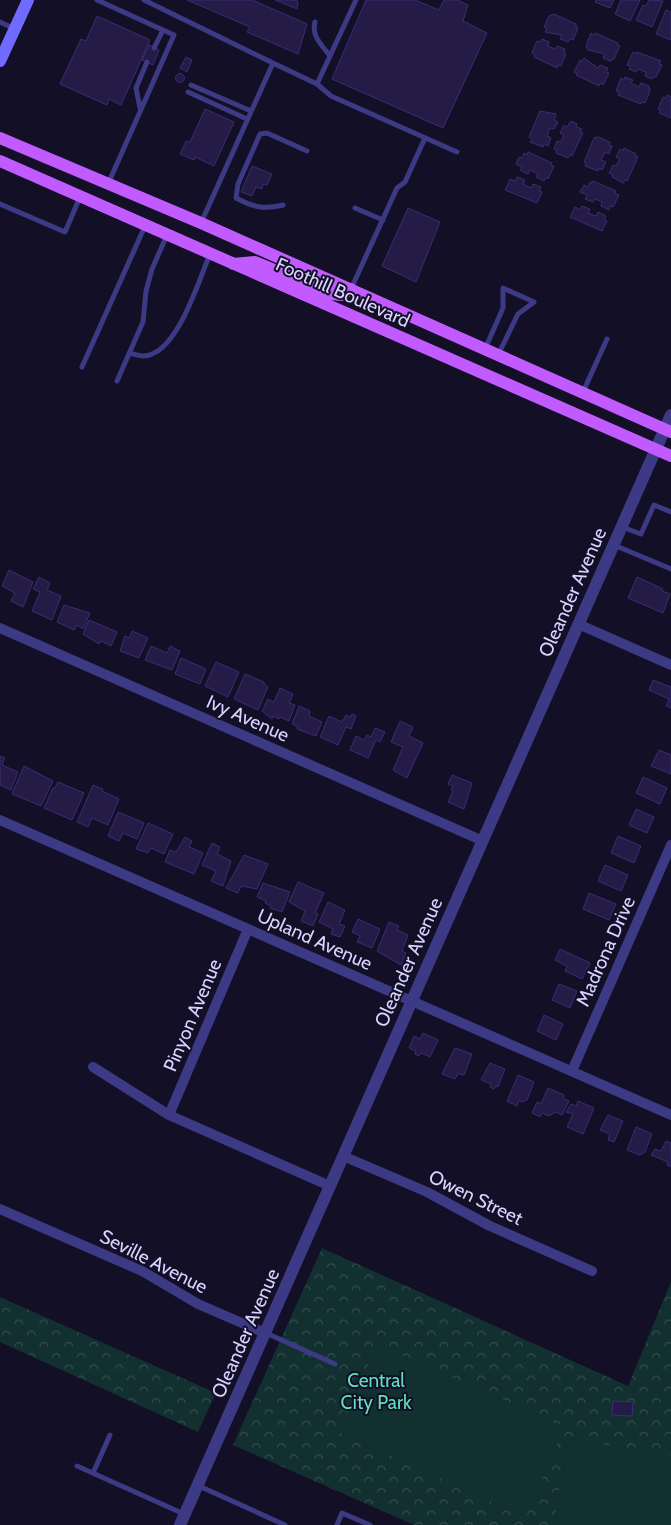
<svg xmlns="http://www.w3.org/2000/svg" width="671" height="1525" viewBox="0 0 671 1525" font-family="Cabin,sans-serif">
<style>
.park{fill:url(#park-crowns)}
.garden{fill:#12302f}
.building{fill:#241b47;stroke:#3b2d73}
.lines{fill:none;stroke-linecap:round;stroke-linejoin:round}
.service{stroke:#3d3a85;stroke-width:5}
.minor{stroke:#3d3a85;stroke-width:10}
.tertiary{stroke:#3d3a85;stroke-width:12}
.secondary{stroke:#6f6bff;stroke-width:12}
.primary{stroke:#c25bff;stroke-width:12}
.labels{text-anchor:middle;stroke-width:4;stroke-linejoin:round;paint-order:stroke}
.street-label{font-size:19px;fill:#d9d4ff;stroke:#130f26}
.park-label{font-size:19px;fill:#5fe0c0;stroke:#130f26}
</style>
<defs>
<pattern id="park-crowns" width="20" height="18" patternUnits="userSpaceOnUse" patternTransform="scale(1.25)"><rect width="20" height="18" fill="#12302f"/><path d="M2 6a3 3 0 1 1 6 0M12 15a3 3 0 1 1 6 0" fill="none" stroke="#344d4e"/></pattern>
</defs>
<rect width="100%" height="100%" fill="#130f26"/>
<!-- park -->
<path class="park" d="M322 1248 628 1386 671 1282V1525H414L233 1445Z
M0 1297 216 1393 198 1432 0 1342Z"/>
<!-- garden -->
<path class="garden" d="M377 1345 564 1427 526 1517 339 1432Z
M567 1439 671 1455V1525H554Z"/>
<!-- building -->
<path class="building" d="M187 0H252L307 24 298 54 247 32 250 27Z
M275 0H296L298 3 297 9Z
M366 0H415L439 10 444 0H457L468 5 463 21 487 33 443 128 332 79Z
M596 0H614L610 8 595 2Z
M621 0H640L630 21 615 14Z
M649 0 663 1 652 27 636 20 643 5 646 6Z
M666 10 671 12V40L656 34Z
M554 14 576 24V27L578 28 573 40 570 39 568 42 560 39 562 35 545 32 547 28 544 27 549 16Z
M97 16 150 40 121 105 109 99 107 105 60 84 81 39 86 41Z
M591 33 593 35 595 33 618 43 617 45 620 46 614 59 610 61 603 58 605 54 588 50 586 46Z
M542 39 549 42 548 46 555 49 557 46 565 49 564 53 566 54 561 66 558 65 557 68 534 57 535 55 532 53 537 41 540 42Z
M149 45 159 50 153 65 142 60Z
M633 52 636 54 637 52 661 61 659 64 662 65 656 77H653L652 79 645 76 646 72 638 69 636 72 629 69 631 66 627 65Z
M186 57 192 60 187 72 180 68Z
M584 58 598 68 600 65 608 68 606 72 609 73 603 85 600 83 599 86 576 75 577 73 574 72 580 60 582 61Z
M175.5 78a4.5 4.5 0 1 1 9 0a4.5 4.5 0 1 1-9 0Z
M625 77 633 80 631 83 639 87 641 83 649 86 650 91 645 103 642 102 641 104 618 95 619 92 616 91 621 78 624 80Z
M667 95 671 97V118L659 113 661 110 658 109 663 97 666 98Z
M205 109 234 122 214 166 195 157 194 160 180 154 186 141 190 142Z
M540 111 556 114 554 120 558 122 554 129 550 128 547 136 551 138 548 146 544 144 543 147 530 142 532 139 529 137Z
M571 121 577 124 576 127 582 129 580 132 583 133 572 156 570 155 568 158 556 153 557 150 554 149 557 141 561 142 564 135 560 133 564 125 567 127Z
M598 137 610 142 609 145 612 146 609 154 605 152 601 160 606 162 602 170 599 168 598 171 585 166 586 163 584 162 594 138Z
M624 148 636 154 635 156 638 157 627 181 625 180 623 183 612 177 613 175 609 173 613 165 616 166 620 159 616 157 620 149 623 151Z
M528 152 552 163 551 165 554 166 548 179 546 177 544 181 536 177 538 174 530 170 528 174 520 170 522 167 516 164 519 157 522 158 524 153 527 155Z
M252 166 272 174 267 185 263 184 262 189 256 187 252 196 241 192Z
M517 177 525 180 523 184 531 188 533 184 541 187 539 191 542 192 537 203 505 190 510 179 515 181Z
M593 181 616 191 615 193 619 195 613 207 610 206 609 210 601 206 602 202 595 199 593 202 585 199 587 195 580 192 584 185 588 187 590 182 592 183Z
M582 206 590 209 588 213 596 216 598 212 606 216 604 220 607 221 602 231 570 217 575 207 580 210Z
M408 208 440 222 416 282 382 266Z
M9 570 33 582 23 607 11 601 15 593 2 586Z
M39 577 50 583 47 590 61 596 52 620 32 611 40 592 33 589Z
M637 577 663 589 662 591 670 594 663 613 628 598Z
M64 605 90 613 83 629 77 625 74 630 57 622Z
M89 620 117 632 111 646 101 641 99 644 83 634Z
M132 631 148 638 139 658 120 651 125 636 129 638Z
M151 646 167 653 170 646 180 651 172 670 145 660Z
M181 658 206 669 200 684 175 674Z
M216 662 239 672 228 697 205 686Z
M245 674 264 682V684L268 687 258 710 234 699Z
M653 680 671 687V708L666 706 669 699 649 690Z
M280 688 293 694 289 703 295 705 289 721 280 717 279 719 273 716 272 719 262 711 268 699 274 702Z
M299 706 310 711 309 716 322 722 316 736 297 729 298 727 292 724Z
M352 714 356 716 351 729 346 727 338 745 320 737 329 716 342 722 346 715 351 717Z
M400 721 413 727 409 736 423 743 407 778 393 770 403 747 391 742Z
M375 728 385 732 380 742 376 740 368 758 350 750 356 736 364 740 367 735 371 737Z
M659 750 671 755V774L651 766Z
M0 756 5 758 2 765 18 772 11 790 0 785Z
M24 766 53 781 41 806 12 794Z
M452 775 472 783 464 809 448 802 453 791 451 790 453 786 448 784Z
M643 777 667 788 660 804 636 793Z
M58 782 84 793 72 820 44 808 53 788H55Z
M93 785 103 789 102 791 119 799 108 825 92 818 88 827 77 822Z
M636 809 654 817 647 833 629 825Z
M118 812 144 823 137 839 123 833 119 841 108 836Z
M148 823 173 834 164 854 151 848 148 853 136 849Z
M618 836 641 846 634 863 611 853Z
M185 837 192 841 189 847 203 853 194 874 165 862 170 850 176 852Z
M212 843 220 847 217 854 231 861 223 886 211 881 216 871 202 865Z
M244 855 268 864 257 889 241 886 238 893 226 888Z
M605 865 628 875 621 891 598 881Z
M298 882 324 893 315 913 318 914 313 926 301 921 305 911 289 902Z
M263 883 290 892 282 912 270 908 271 906 265 903 266 901 257 897Z
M589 893 616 904 609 920 583 909Z
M328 902 345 910 339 924 345 926 340 937 331 934 333 929 319 922Z
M358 919 380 929 372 948 357 942 360 936 352 932Z
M389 922 399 926 397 930 408 935 402 951 406 953 401 965 377 951Z
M560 949 590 963 582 979 565 971 567 966 555 960Z
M559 984 577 991 570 1008 552 1000Z
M544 1015 563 1024 556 1040 537 1031Z
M423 1033 438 1040 430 1057 421 1053 419 1056 415 1054 416 1051 409 1048 414 1036 420 1039Z
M455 1048 472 1054 464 1075 458 1074 455 1079 442 1074Z
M490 1063 505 1069 498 1087 496 1086 494 1089 490 1087 491 1084 481 1080Z
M518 1075 534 1082 527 1100 522 1102 519 1100 517 1106 507 1101Z
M548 1088 564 1095 563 1098 569 1101 562 1115 555 1112 549 1116 542 1113 540 1117 532 1113 537 1102 541 1104Z
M578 1101 594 1108 583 1134 567 1127 573 1114 566 1112 571 1104 576 1106Z
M608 1115 623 1121 614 1142 608 1140 610 1134 600 1130Z
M636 1127 652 1134 645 1152 640 1155 627 1150Z
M666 1141 671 1143V1167L667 1165 668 1162 651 1155 655 1149 661 1151Z
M613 1401 633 1402 632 1416 612 1415Z"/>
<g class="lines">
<!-- service -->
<path class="service" d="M97 0 174 35 108 184
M144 0 273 63 201 223
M0 22 15 29
M315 22C311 36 322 45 330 56
M154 48 163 30
M273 63 317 84 356 0
M317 84 331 96 457 152
M191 85 251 111
M188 92 247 119
M140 108 136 88 147 62
M0 204 65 232 80 197
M283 205C264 210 253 207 236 198L238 184 260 134 267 133 307 151
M355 208 383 220
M351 289 397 188 405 182 425 138
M485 349 503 308V288L534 302 518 314 498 355
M129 353C137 355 144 358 152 354 180 343 199 280 210 254
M82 367 145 226
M117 381 143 322 146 291 152 269 167 235
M583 392 607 339
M622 527 641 534 654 505 671 512
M614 545 671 569
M266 1333 335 1364
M77 1466 184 1514
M93 1473 110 1435
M199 1486 285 1525
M337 1525 342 1513 370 1525"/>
<!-- minor -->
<path class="minor" d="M578 624 671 665
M0 628 483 841
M0 820 671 1115
M93 1067 169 1115 330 1186
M572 1071 671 845
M169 1115 248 929
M343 1156 427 1192 490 1226 592 1271
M0 1209 142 1271 198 1304 265 1333"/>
<!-- tertiary -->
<path class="tertiary" d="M180 1525 671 415"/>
<!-- secondary -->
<path class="secondary" d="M0 61 28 0"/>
<!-- primary -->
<path class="primary" d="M0 138 201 223 671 432
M0 161 671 456
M233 264 255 262 332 294 341 295 351 289"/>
</g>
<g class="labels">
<!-- street labels -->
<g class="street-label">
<text transform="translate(343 292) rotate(24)" y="7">Foothill Boulevard</text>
<text transform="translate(572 592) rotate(-66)" y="7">Oleander Avenue</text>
<text transform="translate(248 718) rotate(24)" y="7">Ivy Avenue</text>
<text transform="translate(315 939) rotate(24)" y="7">Upland Avenue</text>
<text transform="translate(605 951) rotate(-66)" y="7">Madrona Drive</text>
<text transform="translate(408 962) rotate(-66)" y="7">Oleander Avenue</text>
<text transform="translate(192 1015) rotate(-67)" y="7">Pinyon Avenue</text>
<text transform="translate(476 1197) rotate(26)" y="7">Owen Street</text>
<text transform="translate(154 1261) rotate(27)" y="7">Seville Avenue</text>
<text transform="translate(245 1333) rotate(-66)" y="7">Oleander Avenue</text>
</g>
<!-- park labels -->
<g class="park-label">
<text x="376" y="1387">Central<tspan x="376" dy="22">City Park</tspan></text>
</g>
</g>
</svg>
